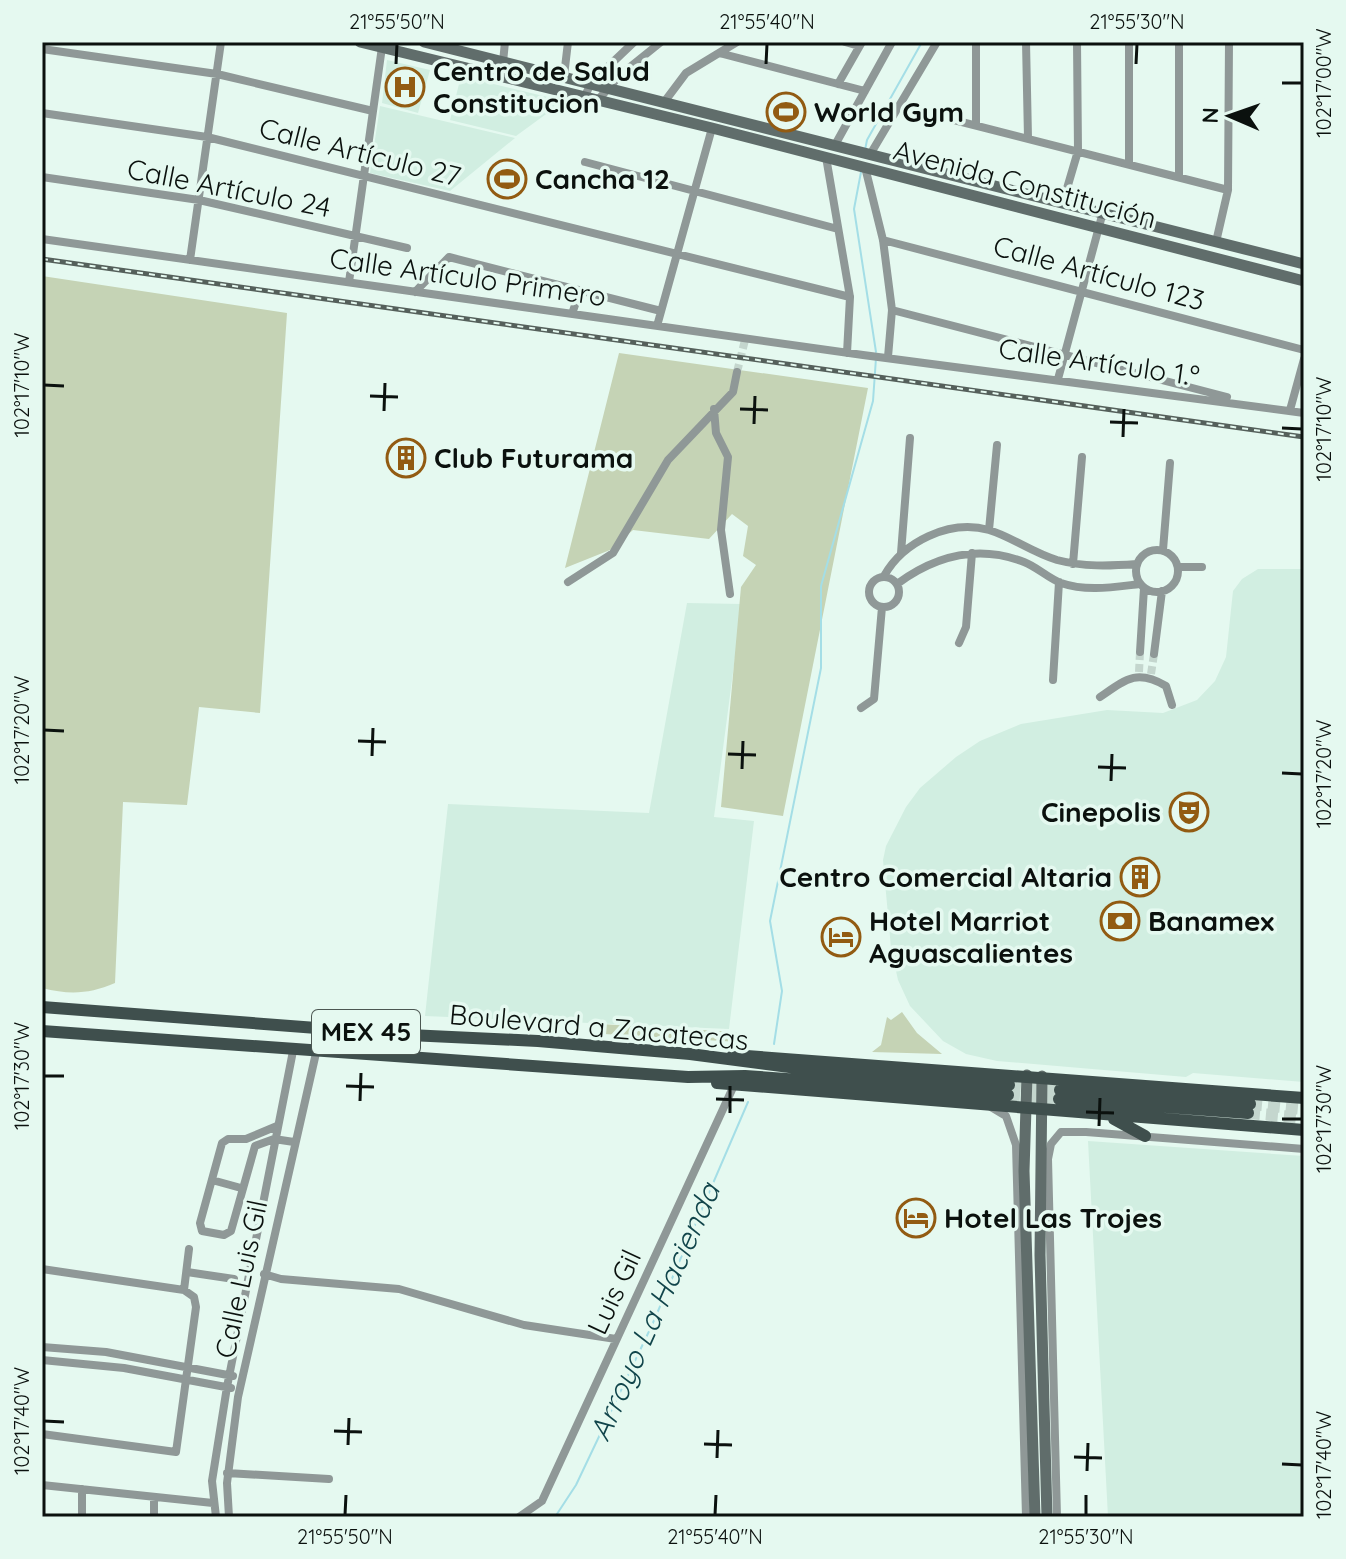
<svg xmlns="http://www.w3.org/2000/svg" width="1346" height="1559" viewBox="0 0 1346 1559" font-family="Quicksand,sans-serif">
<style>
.built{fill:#d1eee1}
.green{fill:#c5d3b5}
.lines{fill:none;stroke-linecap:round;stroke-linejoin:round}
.stream{stroke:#a4dee6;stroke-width:2}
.street-tunnel{stroke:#c4d6ce;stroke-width:8;stroke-dasharray:8 4;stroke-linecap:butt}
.primary-tunnel{stroke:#c4d6ce;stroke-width:12;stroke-dasharray:12 6;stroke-linecap:butt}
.street{stroke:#8f9897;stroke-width:8}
.secondary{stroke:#606d6b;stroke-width:11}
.primary{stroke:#3f4f4d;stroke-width:12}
.rail-casing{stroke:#55605b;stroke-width:5}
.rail{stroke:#e5f9f0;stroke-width:2;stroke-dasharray:6;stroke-linecap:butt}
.ticks{fill:none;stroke:#0b110e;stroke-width:3}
.labels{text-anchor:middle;stroke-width:7;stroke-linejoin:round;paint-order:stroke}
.shield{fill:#e5f9f0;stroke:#4c5752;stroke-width:2}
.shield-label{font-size:26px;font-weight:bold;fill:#0b110e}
.poi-label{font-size:28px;font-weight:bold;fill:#0b110e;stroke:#e5f9f0;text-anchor:start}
.street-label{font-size:28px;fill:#0b110e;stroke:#e5f9f0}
.water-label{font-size:30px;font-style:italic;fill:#11454b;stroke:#e5f9f0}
.neatline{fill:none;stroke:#0b110e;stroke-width:3}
.ticks-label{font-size:20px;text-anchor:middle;fill:#0b110e}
</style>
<rect width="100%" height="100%" fill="#e5f9f0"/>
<!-- built -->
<path class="built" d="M387 60 430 70 418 113 382 103Z
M461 76 564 101 516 136 450 120Z
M380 106 515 138 450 191 370 173Z
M1258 569H1304V1082L1193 1073 1186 1077 997 1061 966 1054 943 1041 910 1006 898 980 891 948 883 860 886 846 906 807 920 788 956 757 980 741 1021 724 1107 710 1163 713 1197 700 1215 681 1226 657 1233 591 1242 579Z
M687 603 742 604 714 817 754 821 729 1029 425 1016 448 804 649 813Z
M1088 1141 1304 1156V1517H1108Z"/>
<!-- green -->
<path class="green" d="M42 276 287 313 260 713 199 707 187 805 123 802 115 983C89 994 70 995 42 988Z
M619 353 868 388 783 816 721 807 741 587 756 565 743 556 748 526 732 514 709 539 633 530 610 550 565 568Z
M902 1012 917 1033 942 1054 872 1052 881 1045 887 1017 891 1020Z
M600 1024 736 1032 739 1042 604 1034Z"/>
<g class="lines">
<!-- stream -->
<path class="stream" d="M865 150 867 140 922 42
M861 172 854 209 876 352
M774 1044 782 991 770 921 821 668V586L873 401 876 358
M555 1517 576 1485 652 1325 748 1102"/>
<!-- street-tunnel -->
<path class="street-tunnel" d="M737 372 745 340
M1139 672 1140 652
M1151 674 1154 654"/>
<!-- primary-tunnel -->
<path class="primary-tunnel" d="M1009 1085 1060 1090
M1008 1095 1059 1099
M1250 1104 1304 1109
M1248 1113 1304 1118"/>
<!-- street -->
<path class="street" d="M845 42 859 46
M976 42V124
M1026 42 1028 138
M1129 42V163
M1179 42V177
M42 49 217 74 373 111
M723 54 865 91
M503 62 505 42
M564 76 568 42
M838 84 862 42
M585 96 591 83 634 42
M598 100 620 75 661 42
M665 101 686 73 737 42
M899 106 1228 190
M42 113 207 137 850 297
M835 145 892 42
M871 153 937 42
M826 157 850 297 847 353
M585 162 838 229
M865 167 883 240 892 310 888 357
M42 177 199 200 407 248
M1063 202 1078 151 1077 42
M42 239 863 355 1304 413
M883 240 1304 350
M1216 242 1228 190 1229 42
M190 260 221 42
M349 282 382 47
M415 292 449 257 661 311
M892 310 1227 397
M572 314 580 290
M657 326 712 128
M1058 379 1103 212
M714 409 716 433 728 457 721 530 730 594
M1290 410 1304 359
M989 530 997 445
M1163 550 1170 463
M1136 571a21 21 0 1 1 42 0a21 21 0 1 1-42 0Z
M901 553 910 438
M1073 564 1082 457
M1178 567H1202
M884 576C903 542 949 519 989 530 1012 537 1033 553 1057 560 1084 567 1109 566 1137 564
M869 592a15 15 0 1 1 30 0a15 15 0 1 1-30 0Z
M568 582 613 553 668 460 733 392 737 372
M897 584C935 556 977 544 1024 562 1037 567 1048 578 1061 583 1087 592 1114 587 1140 584
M959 643 966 627 972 553
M1140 652 1144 588
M1154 654 1162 591
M1053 680 1059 582
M1100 697C1126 679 1137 669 1166 686L1172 705
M861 708 874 699 882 607
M991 1107 1006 1116 1016 1145 1026 1517
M277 1126 246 1139H228L222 1143 200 1223 202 1231 224 1235 231 1231 255 1146 274 1139 294 1142
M212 1180 241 1188
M42 1269 184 1290 194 1297 196 1307 176 1452 42 1434
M187 1272 234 1279
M264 1274 281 1279 399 1289 524 1325 616 1339
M184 1290 189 1249
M42 1347 106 1352 233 1376
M42 1360 124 1368 231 1388
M227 1473 329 1479
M42 1485 213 1503
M82 1517V1489
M154 1517V1497
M216 1517 212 1481 227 1387 293 1051
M229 1517 227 1483 238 1397 316 1053
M519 1517 542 1501 736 1081
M1057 1517 1048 1159 1051 1144 1061 1132H1086L1304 1149"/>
<!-- secondary -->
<path class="secondary" d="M360 42 712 128 1304 281
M424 42 1304 264
M1027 1075 1024 1171 1035 1517
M1042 1076 1040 1255 1047 1517"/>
<!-- primary -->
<path class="primary" d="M42 1007 409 1035 538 1041 690 1054 820 1071 1009 1085
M42 1031 688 1077 745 1076 1008 1095
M733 1055 1304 1098
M717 1083 1304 1130
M1060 1090 1250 1104
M1059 1099 1248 1113
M1114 1119 1145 1136"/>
<!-- rail casing -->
<g class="rail-casing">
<path id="rail" d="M42 259 1304 437"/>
</g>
<!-- rail -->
<use href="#rail" class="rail"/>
</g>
<!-- ticks -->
<path class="ticks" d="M396 64 397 44M766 64 767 44M1136 64 1137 44M1282 83H1302M44 385 64 386M370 396 398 397M740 409 768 410M384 411 385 383M1110 422 1138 423M754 424 755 396M1282 428 1302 429M1123 437 1124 409M44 730 64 731M358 741 386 742M728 754 756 755M372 756 373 728M1098 767 1126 768M742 769 743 741M1282 773 1302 774M1111 781 1112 754M44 1076H64M346 1086 374 1087M716 1099 744 1100M360 1101 361 1073M1086 1112 1114 1113M730 1113V1086M1282 1119H1302M1099 1126 1100 1098M44 1421 64 1422M334 1431 362 1432M704 1444 732 1445M348 1445 349 1418M1074 1457 1102 1458M717 1458 718 1430M1282 1464 1302 1465M1087 1471 1088 1443M345 1515 346 1495M715 1515 716 1495M1086 1515V1495"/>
<!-- icons -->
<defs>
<g id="hospital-ring" transform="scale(2)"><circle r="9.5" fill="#e5f9f0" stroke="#925b12" stroke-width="1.5"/><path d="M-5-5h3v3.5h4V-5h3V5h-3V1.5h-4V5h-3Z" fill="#925b12"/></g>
<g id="stadium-ring" transform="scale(2)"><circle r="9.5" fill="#e5f9f0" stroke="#925b12" stroke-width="1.5"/><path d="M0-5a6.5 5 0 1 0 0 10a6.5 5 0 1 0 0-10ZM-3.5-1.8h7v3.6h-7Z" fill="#925b12"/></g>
<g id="building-ring" transform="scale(2)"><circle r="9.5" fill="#e5f9f0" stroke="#925b12" stroke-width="1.5"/><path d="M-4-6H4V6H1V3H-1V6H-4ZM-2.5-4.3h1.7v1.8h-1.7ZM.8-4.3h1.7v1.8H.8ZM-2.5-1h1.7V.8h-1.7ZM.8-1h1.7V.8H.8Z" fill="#925b12"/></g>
<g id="theatre-ring" transform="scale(2)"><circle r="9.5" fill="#e5f9f0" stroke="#925b12" stroke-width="1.5"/><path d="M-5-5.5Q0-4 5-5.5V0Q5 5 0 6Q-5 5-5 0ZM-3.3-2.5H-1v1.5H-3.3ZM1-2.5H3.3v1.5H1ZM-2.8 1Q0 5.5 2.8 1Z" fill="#925b12"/></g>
<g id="bank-ring" transform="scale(2)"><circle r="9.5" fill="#e5f9f0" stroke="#925b12" stroke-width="1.5"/><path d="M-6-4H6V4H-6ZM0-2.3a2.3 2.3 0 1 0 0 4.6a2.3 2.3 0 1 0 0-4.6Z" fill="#925b12"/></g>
<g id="hotel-ring" transform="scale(2)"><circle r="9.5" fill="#e5f9f0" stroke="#925b12" stroke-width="1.5"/><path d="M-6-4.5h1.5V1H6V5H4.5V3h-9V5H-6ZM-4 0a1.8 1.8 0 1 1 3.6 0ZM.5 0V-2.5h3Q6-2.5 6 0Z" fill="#925b12"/></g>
</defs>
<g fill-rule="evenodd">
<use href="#hospital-ring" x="405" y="87"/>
<use href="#stadium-ring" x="786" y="112"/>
<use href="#stadium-ring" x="507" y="179"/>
<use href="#building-ring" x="406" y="458"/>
<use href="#theatre-ring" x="1189" y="812"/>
<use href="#building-ring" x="1140" y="877"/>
<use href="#bank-ring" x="1120" y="921"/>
<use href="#hotel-ring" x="841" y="937"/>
<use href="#hotel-ring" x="916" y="1218"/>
</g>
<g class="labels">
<!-- shield labels -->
<rect class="shield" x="312" y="1010" width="108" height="44" rx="6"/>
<g class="shield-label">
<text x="366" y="1041">MEX 45</text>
</g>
<!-- poi labels -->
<g class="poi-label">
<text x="433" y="81">Centro de Salud<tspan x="433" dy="32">Constitucion</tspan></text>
<text x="814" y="122">World Gym</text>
<text x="535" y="189">Cancha 12</text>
<text x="434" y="468">Club Futurama</text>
<text x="1161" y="822" text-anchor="end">Cinepolis</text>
<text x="1112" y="887" text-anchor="end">Centro Comercial Altaria</text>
<text x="869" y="931">Hotel Marriot<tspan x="869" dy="32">Aguascalientes</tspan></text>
<text x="1148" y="931">Banamex</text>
<text x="944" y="1228">Hotel Las Trojes</text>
</g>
<!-- street labels -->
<g class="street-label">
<text transform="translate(360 152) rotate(14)" y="10">Calle Artículo 27</text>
<text transform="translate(1025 184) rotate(15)" y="10">Avenida Constitución</text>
<text transform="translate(229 188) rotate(11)" y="10">Calle Artículo 24</text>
<text transform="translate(1099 273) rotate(15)" y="10">Calle Artículo 123</text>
<text transform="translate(468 277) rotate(8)" y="10">Calle Artículo Primero</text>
<text transform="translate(1099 362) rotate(8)" y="10">Calle Artículo 1.º</text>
<text transform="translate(599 1027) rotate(5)" y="10">Boulevard a Zacatecas</text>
<text transform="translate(241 1279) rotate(-78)" y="10">Calle Luis Gil</text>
<text transform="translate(614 1292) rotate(-65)" y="10">Luis Gil</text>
</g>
<!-- water labels -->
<g class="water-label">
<text transform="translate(655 1312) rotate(-66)" y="10">Arroyo La Hacienda</text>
</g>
</g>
<!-- border -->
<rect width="1346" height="1559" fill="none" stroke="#e5f9f0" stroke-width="88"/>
<!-- north arrow -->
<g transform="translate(1230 116) rotate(272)" stroke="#e5f9f0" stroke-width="6" paint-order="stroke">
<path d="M0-6L14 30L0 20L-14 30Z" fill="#0b110e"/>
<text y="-12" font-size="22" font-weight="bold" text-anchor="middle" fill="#0b110e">N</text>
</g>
<rect x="44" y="44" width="1258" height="1471" class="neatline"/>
<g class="ticks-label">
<text x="397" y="29">21°55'50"N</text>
<text x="767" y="29">21°55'40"N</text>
<text x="1137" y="29">21°55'30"N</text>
<text transform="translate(1324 83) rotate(-90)" y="7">102°17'00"W</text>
<text transform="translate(22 385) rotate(-90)" y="7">102°17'10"W</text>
<text transform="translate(1324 429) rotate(-90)" y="7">102°17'10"W</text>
<text transform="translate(22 730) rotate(-90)" y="7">102°17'20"W</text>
<text transform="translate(1324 774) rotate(-90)" y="7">102°17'20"W</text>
<text transform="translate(22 1076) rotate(-90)" y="7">102°17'30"W</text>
<text transform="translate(1324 1119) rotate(-90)" y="7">102°17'30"W</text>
<text transform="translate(22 1421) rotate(-90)" y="7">102°17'40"W</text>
<text transform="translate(1324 1465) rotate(-90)" y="7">102°17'40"W</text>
<text x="345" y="1544">21°55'50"N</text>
<text x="715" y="1544">21°55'40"N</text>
<text x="1086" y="1544">21°55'30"N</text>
</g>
</svg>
